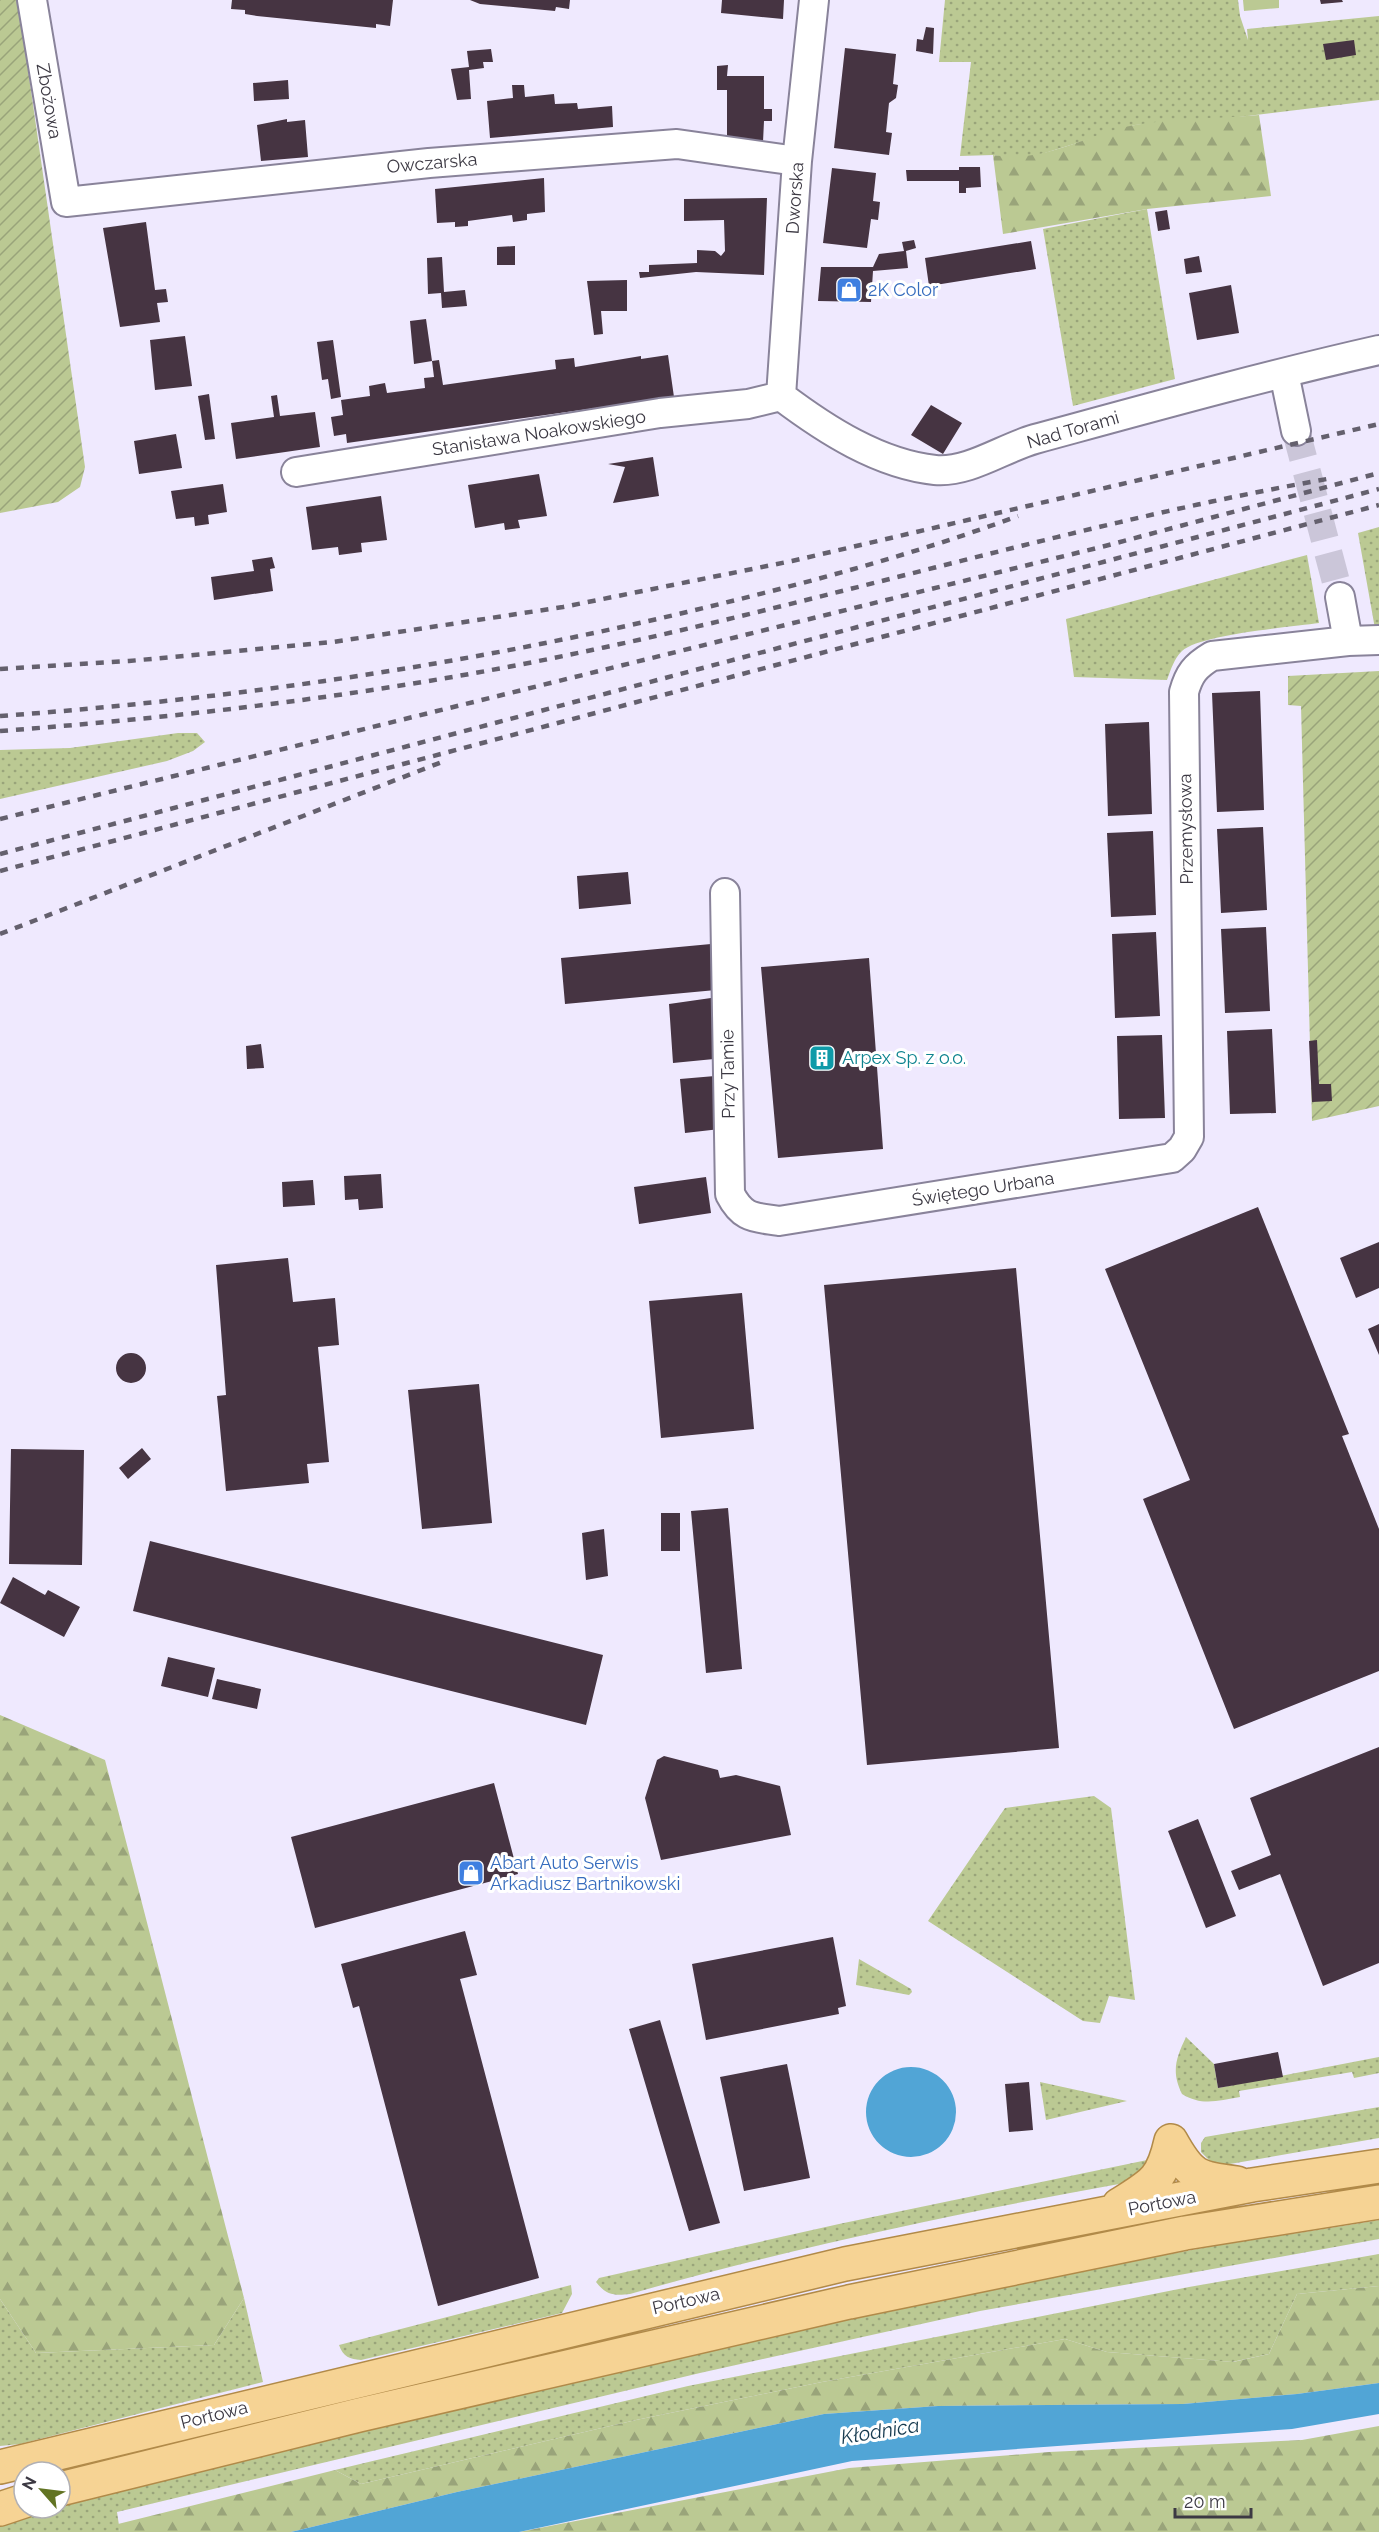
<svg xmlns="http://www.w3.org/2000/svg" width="1379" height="2532" viewBox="0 0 1379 2532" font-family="Raleway,sans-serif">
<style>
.grass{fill:url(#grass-dots)}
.forest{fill:url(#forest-firs)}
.park{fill:#bbc993}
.garden{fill:url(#garden-furrows)}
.water{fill:#51a5d6}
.building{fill:#463442}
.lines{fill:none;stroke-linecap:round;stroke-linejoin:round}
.minor-tunnel{stroke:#cbc6d9;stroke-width:28;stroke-dasharray:28 14;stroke-linecap:butt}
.minor-casing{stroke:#89839a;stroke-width:32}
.major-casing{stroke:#b18a49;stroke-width:36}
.minor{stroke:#fff;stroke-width:28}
.major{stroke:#f6d394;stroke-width:33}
.rail{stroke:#64606d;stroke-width:4.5;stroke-dasharray:8 8;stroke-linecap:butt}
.labels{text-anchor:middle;stroke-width:6;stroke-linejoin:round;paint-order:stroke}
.street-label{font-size:18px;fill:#3c3943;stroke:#fff}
.shop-label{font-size:18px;fill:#366cbe;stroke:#fff;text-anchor:start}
.culture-label{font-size:18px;fill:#0d838f;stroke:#fff;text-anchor:start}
.water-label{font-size:20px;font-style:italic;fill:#173b50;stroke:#fff}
</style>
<defs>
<pattern id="grass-dots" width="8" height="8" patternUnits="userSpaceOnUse" patternTransform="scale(1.5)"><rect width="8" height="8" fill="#bbc993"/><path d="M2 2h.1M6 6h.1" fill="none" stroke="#99a47a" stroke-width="1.8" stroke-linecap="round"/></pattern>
<pattern id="forest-firs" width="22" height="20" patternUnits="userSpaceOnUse" patternTransform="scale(1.5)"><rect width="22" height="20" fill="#bbc993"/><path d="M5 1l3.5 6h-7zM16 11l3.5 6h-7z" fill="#99a47a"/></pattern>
<pattern id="garden-furrows" width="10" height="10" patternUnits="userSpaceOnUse" patternTransform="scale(1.5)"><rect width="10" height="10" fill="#bbc993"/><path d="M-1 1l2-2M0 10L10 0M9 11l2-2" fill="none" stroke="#99a47a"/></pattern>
</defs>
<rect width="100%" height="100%" fill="#efe9fe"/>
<!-- grass -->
<path class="grass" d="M945 0H1238L1240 16 1248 40 1247 29 1379 16V100L1231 118 1135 125 1032 157 1013 159 993 155 960 156 971 62H939Z
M1147 209 1175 379 1073 406 1043 229Z
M1379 527V640H1377L1358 533Z
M1307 555 1319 623C1291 627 1200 634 1182 651 1174 659 1171 669 1167 680L1074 677 1066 619Z
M178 733H197L205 742 193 751 167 761 0 799V750L70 748Z
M1094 1796 1111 1808 1135 2000 1109 1996 1100 2023 1083 2021 928 1921 1005 1808Z
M859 1959 911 1989 912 1992 909 1995 856 1985Z
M1186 2037 1214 2064 1218 2088 1379 2057V2073L1354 2078 1352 2072 1239 2091 1240 2097C1218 2101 1201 2106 1182 2094 1171 2072 1176 2058 1186 2037Z
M1040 2082 1127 2101 1046 2120Z
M1379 2107V2138L1224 2165 1210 2161 1201 2152V2143L1205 2137Z
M1152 2159 1135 2179 1119 2184C954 2214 791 2248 630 2294 614 2296 606 2295 596 2282L599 2278 839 2224Z
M1379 2220V2239L980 2311 700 2373 117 2512 120 2532H0V2525C18 2514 39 2508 60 2508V2504C426 2413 794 2325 1165 2255 1236 2241 1308 2232 1379 2220Z
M1379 2254V2286L1297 2294 1269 2354 1232 2362 1107 2352 1065 2339 822 2382 636 2420 361 2484 335 2470 688 2386 1189 2287Z
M571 2285 572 2294 562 2313 361 2360C350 2359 343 2357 339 2345Z
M244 2298 263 2382 20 2444 0 2446V2299L36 2353 214 2345Z"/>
<!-- forest -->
<path class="forest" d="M1259 115 1271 196 1147 209 1003 234 993 155C1045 164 1086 134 1135 125 1173 118 1219 119 1259 115Z
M0 1715 105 1760 244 2298 214 2345 36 2353 0 2299Z
M1379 2286V2383L1297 2394 1183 2404 938 2406 824 2414 457 2492 291 2532H120L118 2524 335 2470 361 2484 636 2420 822 2382 1065 2339 1107 2352 1233 2362 1269 2354 1297 2294Z
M1379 2426V2532H519L849 2468 1049 2452 1302 2440Z"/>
<!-- park -->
<path class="park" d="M1243 0H1279V8L1244 11Z"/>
<!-- garden -->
<path class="garden" d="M0 0H18L85 467 80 487 58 502 0 513Z
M1379 671V1106L1312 1121 1301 706 1288 705V676Z"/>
<!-- water -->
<path class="water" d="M866 2112a45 45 0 1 1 90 0a45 45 0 1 1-90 0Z
M1379 2383V2414L1292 2429 852 2461 519 2532H291L457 2492 824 2414 938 2406 1183 2404 1297 2394Z"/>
<!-- building -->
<path class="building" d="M232 0H393L390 26 376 24V28L257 16 245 14V10L231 9Z
M470 0H570L569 9 556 7 555 11 480 4Z
M722 0H784L783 19 721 13Z
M1320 0H1342L1343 2 1321 4Z
M926 27 934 28 933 54 916 51 917 39 923 40Z
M1354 40 1356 55 1326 60 1323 44Z
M845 48 896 54 893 84 898 85 896 98 889 103 886 132 892 133 889 155 834 148Z
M491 49 493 62H483L484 68 469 70 471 99 457 100 451 69 469 67 467 51Z
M728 65 727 76H764V109H772V121H764L763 142H727V90H717V66Z
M288 80 289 99 254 101 253 83Z
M512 85H524L525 97 554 94 555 104 577 103 578 109 612 106 613 127 490 138 487 101 513 98Z
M287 119V122L305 120 308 157 261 161 257 125Z
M959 167H980L981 187 966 188V193H959V181H907L906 170H959Z
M832 168 876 173 873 201 880 202 878 220 871 219 867 248 823 243Z
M544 178 545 212 527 214V220L513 222 512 215 468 221V226L455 227V222L437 223 435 189Z
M767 198 764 275 696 272 640 278 639 272H649V265L697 263V250L715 251 721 256 725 251 724 220 684 221V199Z
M1167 210 1170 229 1158 231 1155 212Z
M146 222 155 290 166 289 168 302 157 303 160 322 120 327 103 228Z
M914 240 916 248 906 251 908 268 873 271 871 302 818 301 821 267H873L879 254 904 251 902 242Z
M1031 241 1036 269 929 286 925 258Z
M515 246V265H497V247Z
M1199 256 1202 272 1186 274 1184 259Z
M442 257 444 292 465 290 467 306 442 308 441 293 428 294 427 258Z
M627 280V311H601L603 334 594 335 587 281Z
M1231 285 1239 333 1197 340 1189 293Z
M426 319 432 361 439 360 443 385 556 369 555 360 574 358 575 367 641 356V359L668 355 674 397 347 443 346 434 334 436 331 417 343 415 341 400 370 396 369 386 385 383 387 393 425 388 424 378 434 377 432 361 414 364 410 321Z
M185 336 192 386 155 390 150 340Z
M333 340 341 397 331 399 328 379 322 380 317 342Z
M209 394 215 439 205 440 198 396Z
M277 395 280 416 315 412 320 447 236 459 231 423 274 417 271 396Z
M931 405 962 423 943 454 911 435Z
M176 434 182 468 139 474 134 441Z
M653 457 659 496 613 503 625 467 608 464Z
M539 474 547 516 518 520 520 528 505 530 504 523 475 528 468 485Z
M223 484 227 512 208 515 209 524 195 526 194 517 176 519 171 491Z
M381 496 387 540 361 543 362 552 339 555 338 547 312 550 306 507Z
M272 557 275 568 270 569 273 591 214 600 211 577 254 571 252 560Z
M1260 691 1264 810 1217 812 1212 693Z
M1149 722 1152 814 1108 816 1105 724Z
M1263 827 1267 910 1221 913 1217 829Z
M1153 831 1156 915 1111 917 1107 833Z
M628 872 631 904 579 909 577 876Z
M1266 927 1270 1011 1225 1013 1221 929Z
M1156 932 1160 1016 1115 1018 1112 934Z
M711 944 716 990 565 1004 561 958Z
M869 958 883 1149 778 1158 761 967Z
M711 998 714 1059 673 1063 669 1004Z
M1272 1029 1276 1113 1230 1114 1227 1031Z
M1162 1035 1165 1118 1119 1119 1117 1036Z
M1317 1040 1319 1084H1331L1332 1101 1312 1102 1309 1041Z
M261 1044 264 1068 247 1069 246 1046Z
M715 1076 720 1129 685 1133 680 1079Z
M381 1174 383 1208 359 1210 358 1199 345 1200 344 1176Z
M706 1177 711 1213 639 1224 634 1187Z
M313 1180 315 1205 283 1207 282 1182Z
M1258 1207 1349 1434 1342 1436 1379 1529V1671L1234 1729 1143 1499 1190 1480 1105 1269Z
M1379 1242V1288L1356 1298 1340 1258Z
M288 1258 293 1302 335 1298 339 1345 318 1347 329 1462 307 1464 309 1483 226 1491 217 1396 226 1395 216 1265Z
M1016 1268 1059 1748 867 1765 824 1285Z
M742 1293 754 1429 661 1438 649 1301Z
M1379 1324V1355L1368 1329Z
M116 1368a15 15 0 1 1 30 0a15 15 0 1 1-30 0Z
M479 1384 492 1523 422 1529 408 1390Z
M142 1448 151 1459 128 1479 119 1468Z
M11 1449 84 1450 82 1565 9 1564Z
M728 1508 742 1669 706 1673 691 1511Z
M661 1513H680V1551H661Z
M604 1529 608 1576 586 1580 582 1533Z
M150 1541 603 1655 586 1725 133 1611Z
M13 1577 45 1595 48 1590 80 1607 64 1637 0 1603Z
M168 1657 215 1668 208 1697 161 1686Z
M217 1679 261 1689 257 1709 212 1699Z
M1379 1747V1963L1323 1986 1280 1874 1239 1890 1231 1871 1271 1855 1250 1798Z
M664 1756 718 1770 720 1778 736 1775 780 1786 791 1835 661 1860 645 1798 657 1760Z
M494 1783 518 1874 315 1928 291 1837Z
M1198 1819 1236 1916 1206 1928 1168 1831Z
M465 1931 477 1975 460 1979 539 2278 438 2306 359 2006 353 2008 341 1964Z
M833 1937 846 2006 838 2008 839 2014 706 2040 692 1964Z
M660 2020 720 2223 689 2231 629 2029Z
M1278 2052 1283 2077 1218 2088 1214 2064Z
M787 2064 810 2178 744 2191 720 2077Z
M1029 2082 1033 2130 1009 2132 1005 2084Z"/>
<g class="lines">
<!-- minor-tunnel -->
<path class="minor-tunnel" d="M1296 431 1340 597"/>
<!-- minor casing -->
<g class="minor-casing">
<path id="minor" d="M32 0 66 202 429 163 677 144 797 161
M1284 373 1296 431
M781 396C826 430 879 464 935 470 969 473 1003 448 1035 439 1149 408 1264 376 1379 350
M781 396 797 161 814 0
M296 472 660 413 748 404 781 396
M1340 597 1348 641
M725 893 730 1194C743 1219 754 1217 779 1221L1172 1158 1182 1149 1189 1137 1184 692C1189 674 1195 666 1212 656L1348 641 1379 640"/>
</g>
<!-- major casing -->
<g class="major-casing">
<path id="major" d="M1171 2141C1191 2177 1197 2178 1237 2183
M1119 2205C1152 2184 1162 2181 1171 2141
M0 2467 845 2264 1252 2185 1379 2166
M60 2489 359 2415 849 2302 1185 2233 1379 2202
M0 2509 24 2501"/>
</g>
<!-- minor -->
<use href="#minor" class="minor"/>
<!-- major -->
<use href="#major" class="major"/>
<!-- rail -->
<path class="rail" d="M0 669 129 661 333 642 563 607 792 561 1379 424
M0 716C232 699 460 666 687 612 799 585 910 556 1018 516
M0 731C199 716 396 692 592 650 838 598 1079 523 1327 479
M0 819 1105 546 1379 473
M0 854 1379 489
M0 871 1379 505
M0 934 447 760"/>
</g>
<!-- icons -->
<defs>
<g id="shop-square" transform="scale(1.35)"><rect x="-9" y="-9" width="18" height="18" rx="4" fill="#3f7fe0" stroke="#fff"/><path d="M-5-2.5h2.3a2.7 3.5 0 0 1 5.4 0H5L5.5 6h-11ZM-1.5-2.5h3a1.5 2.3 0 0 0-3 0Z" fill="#fff"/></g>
<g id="building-square" transform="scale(1.35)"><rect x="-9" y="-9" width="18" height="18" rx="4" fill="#0f9aa8" stroke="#fff"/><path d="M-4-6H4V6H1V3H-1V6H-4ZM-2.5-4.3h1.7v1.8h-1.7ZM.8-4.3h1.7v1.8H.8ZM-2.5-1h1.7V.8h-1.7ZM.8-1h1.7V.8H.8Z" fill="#fff"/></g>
</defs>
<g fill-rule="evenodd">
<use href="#shop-square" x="849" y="290"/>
<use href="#building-square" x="822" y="1058"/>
<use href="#shop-square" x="471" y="1873"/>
</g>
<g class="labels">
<!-- street labels -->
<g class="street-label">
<text transform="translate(49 101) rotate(80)" y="6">Zbożowa</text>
<text transform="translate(432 163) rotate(-5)" y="6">Owczarska</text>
<text transform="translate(795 198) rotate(-86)" y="6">Dworska</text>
<text transform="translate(1073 430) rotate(-16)" y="6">Nad Torami</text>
<text transform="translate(539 433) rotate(-9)" y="6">Stanisława Noakowskiego</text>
<text transform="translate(1186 829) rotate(-91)" y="6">Przemysłowa</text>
<text transform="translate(728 1074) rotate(-91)" y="6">Przy Tamie</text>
<text transform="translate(983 1189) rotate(-9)" y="6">Świętego Urbana</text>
<text transform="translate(1162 2203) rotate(-11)" y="6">Portowa</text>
<text transform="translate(686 2301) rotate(-13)" y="6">Portowa</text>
<text transform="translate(214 2415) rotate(-14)" y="6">Portowa</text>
</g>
<!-- shop labels -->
<g class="shop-label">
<text x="868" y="296">2K Color</text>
<text x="490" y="1869">Abart Auto Serwis<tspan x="490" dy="21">Arkadiusz Bartnikowski</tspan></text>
</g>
<!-- culture labels -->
<g class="culture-label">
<text x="842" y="1064">Arpex Sp. z o.o.</text>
</g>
<!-- water labels -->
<g class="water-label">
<text transform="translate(880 2431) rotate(-9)" y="7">Kłodnica</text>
</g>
</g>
<!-- north arrow -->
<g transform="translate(42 2490) rotate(298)"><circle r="28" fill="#ffffff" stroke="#b1b0b4" stroke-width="1.5"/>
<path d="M0-4.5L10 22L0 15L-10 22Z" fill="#627423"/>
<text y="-9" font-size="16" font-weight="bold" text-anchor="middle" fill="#3c3943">N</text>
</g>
<!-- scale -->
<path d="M1175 2508v9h76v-9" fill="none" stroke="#3c3943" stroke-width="3"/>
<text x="1184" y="2508" font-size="18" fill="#3c3943" stroke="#ffffff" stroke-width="4.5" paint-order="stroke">20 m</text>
</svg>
